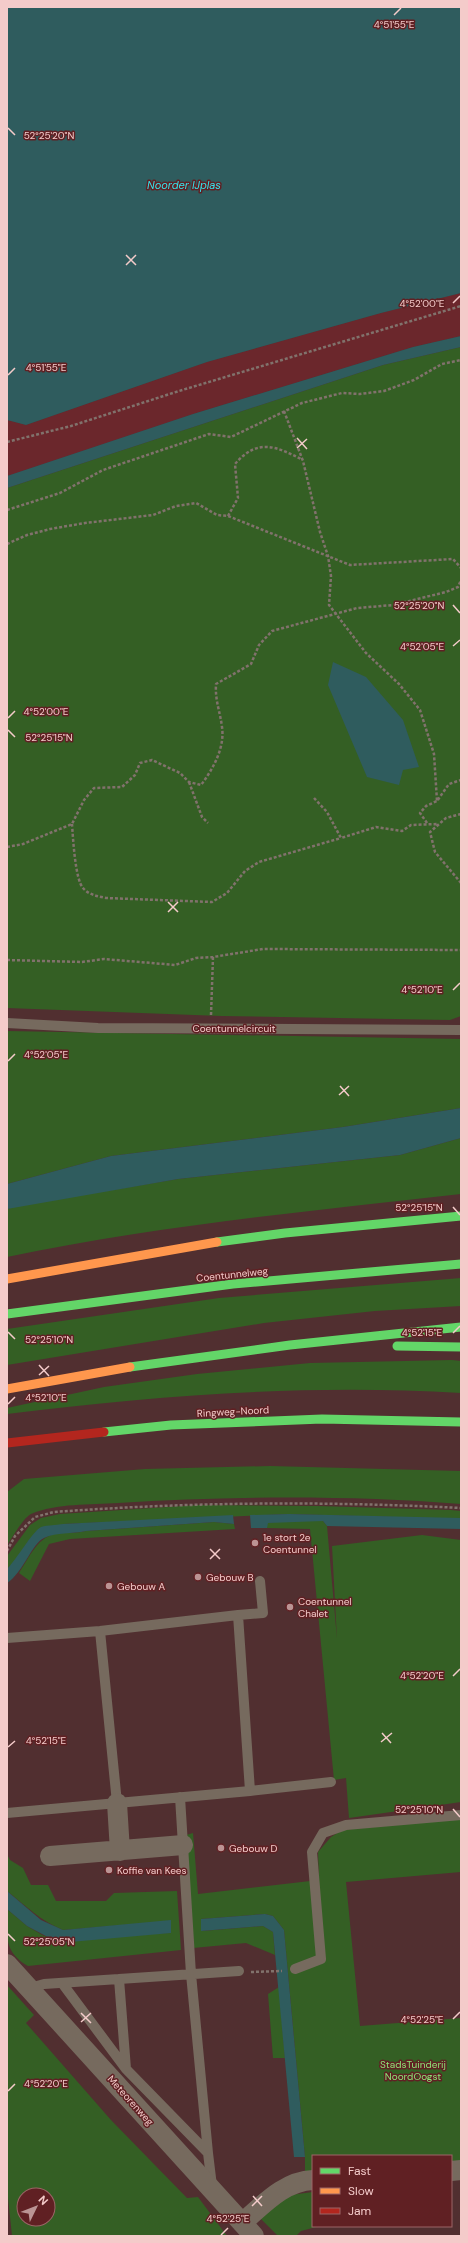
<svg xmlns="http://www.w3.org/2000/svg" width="468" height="2243" viewBox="0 0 468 2243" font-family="'DM Sans',sans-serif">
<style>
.built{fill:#6b272c}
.green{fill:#345f24;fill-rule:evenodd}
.water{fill:#2f5c5e}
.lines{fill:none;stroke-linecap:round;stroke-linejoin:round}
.path{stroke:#81726c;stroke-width:2.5;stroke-dasharray:3 2;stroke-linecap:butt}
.lane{stroke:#766a5e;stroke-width:10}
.street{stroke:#766a5e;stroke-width:20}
.fast{stroke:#63d668;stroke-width:9}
.slow{stroke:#ff974d;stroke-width:9}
.jam{stroke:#b3261e;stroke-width:9}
.ticks{fill:none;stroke:#f4cbca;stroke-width:1.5}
.poi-dot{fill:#bb9494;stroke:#602023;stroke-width:1.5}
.labels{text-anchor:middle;stroke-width:3;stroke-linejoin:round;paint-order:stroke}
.street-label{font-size:10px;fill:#f4cbca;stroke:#602023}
.poi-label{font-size:10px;fill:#f4cbca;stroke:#602023;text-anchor:start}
.park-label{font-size:10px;fill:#8ce578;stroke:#602023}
.water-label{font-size:11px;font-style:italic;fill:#32e5ed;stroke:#602023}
.ticks-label{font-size:10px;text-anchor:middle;fill:#f4cbca;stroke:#602023;stroke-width:3;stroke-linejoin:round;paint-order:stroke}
</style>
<rect width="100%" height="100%" fill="#512f30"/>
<!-- built -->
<path class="built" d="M461 293V336L413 347 193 414 7 476V420L26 425 207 362 381 313Z"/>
<!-- green -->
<path class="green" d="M461 347V1016L450 1020 221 1016 7 1008V488L383 365Z
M7 1031 461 1039V1108L343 1127 111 1156 7 1184Z
M461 1138V1194C309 1211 157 1226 7 1257V1209L16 1206 178 1179 400 1155Z
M461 1278V1306L375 1311 264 1323 7 1365V1329L219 1298Z
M452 1360 461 1361V1393C307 1384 160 1395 7 1414V1408L104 1387 197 1374 310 1363Z
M270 1466 461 1471V1504C348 1495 231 1496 118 1503 90 1505 57 1503 31 1514 24 1517 12 1538 7 1545V1492L24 1479 145 1469Z
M198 1505 318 1506 451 1510 461 1511V1519L289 1514 63 1524 29 1540 17 1559 7 1569V1556L30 1525 41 1518 60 1514Z
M283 1521H323L327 1526 337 1639 332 1546 422 1535 461 1540V1802L349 1818 346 1778 334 1780 310 1529 267 1528V1523Z
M214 1522 234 1524 235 1529 70 1539 49 1544 30 1581 19 1573C29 1558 38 1535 59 1533 68 1533 77 1533 86 1531Z
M461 1819V1872L346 1882 360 2026 461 2018V2163L451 2164V2156H313V2174L305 2175V2157L284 1930 273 1916 265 1914 201 1919 202 1931 263 1926 273 1932 275 1955 246 1943 193 1948 186 1835 193 1833 198 1894 319 1880 318 1852 331 1837 342 1830Z
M7 1854 10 1860 23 1868 31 1885H48L56 1901H106L114 1893 177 1891 181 1950 28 1966C3 1952 7 1934 7 1909L27 1926 44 1936 171 1933V1921L63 1930C41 1921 26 1906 7 1891Z
M7 1985 34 2015 26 2023 111 2120 187 2198 198 2197 227 2236H12L7 2188ZM24 2195H48V2219H24Z
M279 1987 285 2058H273L268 1994Z
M313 2192V2226H320L301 2231 296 2236H278L260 2218 290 2195Z"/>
<!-- water -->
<path class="water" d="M7 7H461V293L381 313 207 362 26 425 7 420Z
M461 336V347L383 365 7 488V476L193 414 413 347Z
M333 662 366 677 403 720 419 767 403 770 399 785 367 777 328 685Z
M461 1108V1138L400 1155 178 1179 7 1209V1184L111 1156 343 1127Z
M289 1514 461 1518V1529L327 1526 323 1521 268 1523 267 1528H251L250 1515Z
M233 1515 234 1524 214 1522 86 1531C72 1534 57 1532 44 1538 32 1543 23 1573 7 1583V1569C17 1559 32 1532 41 1527 48 1525 57 1525 63 1524Z
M7 1891 41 1920 63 1930 171 1920V1933L59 1943 27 1926 7 1909Z
M265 1914 273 1916 284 1930 305 2157H294L273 1932 263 1926 201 1931V1919Z"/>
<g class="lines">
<!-- path -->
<path class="path" d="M284 411 303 461 320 532 328 556 331 576 329 605 366 653 399 684 420 710 434 754 437 801 449 784 461 780
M7 442 71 426 179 391 461 306
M7 510 60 493 103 470 209 434 231 437 302 403 342 393 360 394 384 391 414 380 442 364 461 360
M228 516 238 498 235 464C258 437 277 447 303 460
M7 544 27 535 50 529 85 523 153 515 176 506 196 503 217 515 228 516 350 565 453 559 461 568
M189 782 202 817 208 823
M314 798 327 812 341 838 376 827 402 831 411 825 437 824
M461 814 446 818 430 832 435 852 461 883
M427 823 420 813 426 806 437 801
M72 824C73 837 75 879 83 888 89 895 97 896 106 898L212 902 227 893 245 871 259 862 341 838
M7 847 23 844 72 824 84 800 94 788 122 787 135 775 140 763 152 760 180 773 189 782 201 785C213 769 225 748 222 727 220 711 215 701 216 684L251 664 259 645 272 631 357 608 393 605 446 592 458 587 461 580
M7 960 82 962 104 959 175 965 196 958 213 957 263 949 461 950
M211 1015 213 957
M7 1551 15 1536 35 1517 54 1512C190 1502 325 1501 461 1508
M251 1972 282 1971"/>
<!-- lane -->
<path class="lane" d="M7 1023 98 1028 461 1030
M100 1631 117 1803
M7 1638 100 1631 238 1615
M250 1791 331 1782
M180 1797 191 1974 208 2153
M7 1813 250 1791 238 1615 263 1613 260 1581
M295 1969 321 1959 312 1852 323 1833 346 1825 461 1815
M119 1979 126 2069
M62 1983 126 2069 208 2153 212 2186
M30 1988 44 1984 239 1971"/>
<!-- street -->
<path class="street" d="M117 1803 120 1851
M50 1856 183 1845
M7 1964 254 2236
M451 2171 461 2170
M242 2223C263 2205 284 2181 313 2180"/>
<!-- fast -->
<path class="fast" d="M217 1242 285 1233 461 1216
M7 1314 233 1284 461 1264
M397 1346 461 1347
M130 1367 290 1345 461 1327
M104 1432 171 1425 322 1419 461 1422"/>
<!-- slow -->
<path class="slow" d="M7 1279 217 1242
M7 1389 130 1367"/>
<!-- jam -->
<path class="jam" d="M7 1443 104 1432"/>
</g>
<!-- ticks -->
<path class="ticks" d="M394 15 401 8M8 128 15 135M126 255 136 265M126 265 136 255M453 303 460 296M8 375 15 368M297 438 307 449M297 448 307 439M453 605 460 613M453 646 460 640M8 718 15 711M8 730 15 737M168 902 178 912M168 912 178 902M453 990 460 983M8 1061 15 1054M340 1086 349 1096M339 1095 349 1086M453 1207 460 1215M8 1332 15 1339M453 1333 460 1326M39 1365 49 1376M39 1375 49 1366M8 1404 15 1397M210 1549 220 1559M210 1559 220 1549M453 1676 460 1669M382 1733 391 1743M381 1742 392 1733M8 1747 15 1741M453 1809 460 1817M8 1934 15 1941M81 2013 91 2023M453 2019 460 2012M81 2022 91 2013M8 2091 15 2084M253 2196 262 2206M252 2206 262 2196M221 2235 228 2228"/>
<!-- markers -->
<g class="poi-dot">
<circle cx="255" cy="1543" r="4"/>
<circle cx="198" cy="1577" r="4"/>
<circle cx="109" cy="1586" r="4"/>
<circle cx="290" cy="1607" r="4"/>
<circle cx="221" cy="1848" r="4"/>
<circle cx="109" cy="1870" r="4"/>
</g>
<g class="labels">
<!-- street labels -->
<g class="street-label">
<text x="234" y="1032">Coentunnelcircuit</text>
<text transform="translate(232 1274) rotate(-6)" y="4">Coentunnelweg</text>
<text transform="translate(233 1411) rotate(-3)" y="4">Ringweg-Noord</text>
<text transform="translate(131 2100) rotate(48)" y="4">Meteorenweg</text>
</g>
<!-- poi labels -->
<g class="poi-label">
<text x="263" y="1541">1e stort 2e<tspan x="263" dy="12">Coentunnel</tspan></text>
<text x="206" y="1581">Gebouw B</text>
<text x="117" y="1590">Gebouw A</text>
<text x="298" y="1605">Coentunnel<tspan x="298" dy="12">Chalet</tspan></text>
<text x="229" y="1852">Gebouw D</text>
<text x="117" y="1874">Koffie van Kees</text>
</g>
<!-- park labels -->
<g class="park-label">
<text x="413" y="2068">StadsTuinderij<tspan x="413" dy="12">NoordOogst</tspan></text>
</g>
<!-- water labels -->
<g class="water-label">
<text x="184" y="189">Noorder IJplas</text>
</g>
</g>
<g class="ticks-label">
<text x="394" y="28">4°51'55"E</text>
<text x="49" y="139">52°25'20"N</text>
<text x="422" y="307">4°52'00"E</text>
<text x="46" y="371">4°51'55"E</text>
<text x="419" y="609">52°25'20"N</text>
<text x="422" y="650">4°52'05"E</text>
<text x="46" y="715">4°52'00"E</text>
<text x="49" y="741">52°25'15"N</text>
<text x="422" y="993">4°52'10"E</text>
<text x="46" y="1058">4°52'05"E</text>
<text x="419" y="1211">52°25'15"N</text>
<text x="422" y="1336">4°52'15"E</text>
<text x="49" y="1343">52°25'10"N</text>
<text x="46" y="1401">4°52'10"E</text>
<text x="422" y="1679">4°52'20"E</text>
<text x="46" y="1744">4°52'15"E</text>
<text x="419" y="1813">52°25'10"N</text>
<text x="49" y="1945">52°25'05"N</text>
<text x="422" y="2023">4°52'25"E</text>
<text x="46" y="2087">4°52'20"E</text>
<text x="228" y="2222">4°52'25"E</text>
</g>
<!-- border -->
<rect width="468" height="2243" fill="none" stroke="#f4cbca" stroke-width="16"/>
<!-- legend -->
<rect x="312" y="2155" width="140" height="72" fill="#602023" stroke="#9b6466"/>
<rect x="320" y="2168" width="20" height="6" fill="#63d668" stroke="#9b6466"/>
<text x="348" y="2175" font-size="12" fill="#f4cbca">Fast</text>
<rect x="320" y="2188" width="20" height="6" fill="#ff974d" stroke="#9b6466"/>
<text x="348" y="2195" font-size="12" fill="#f4cbca">Slow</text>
<rect x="320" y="2208" width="20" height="6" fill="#b3261e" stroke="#9b6466"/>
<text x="348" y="2215" font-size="12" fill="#f4cbca">Jam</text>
<!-- north arrow -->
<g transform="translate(36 2207) rotate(47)"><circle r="19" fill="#602023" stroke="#9b6466"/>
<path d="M0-3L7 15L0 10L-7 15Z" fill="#bb9494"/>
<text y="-6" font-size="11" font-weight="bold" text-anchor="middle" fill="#f4cbca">N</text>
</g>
</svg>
